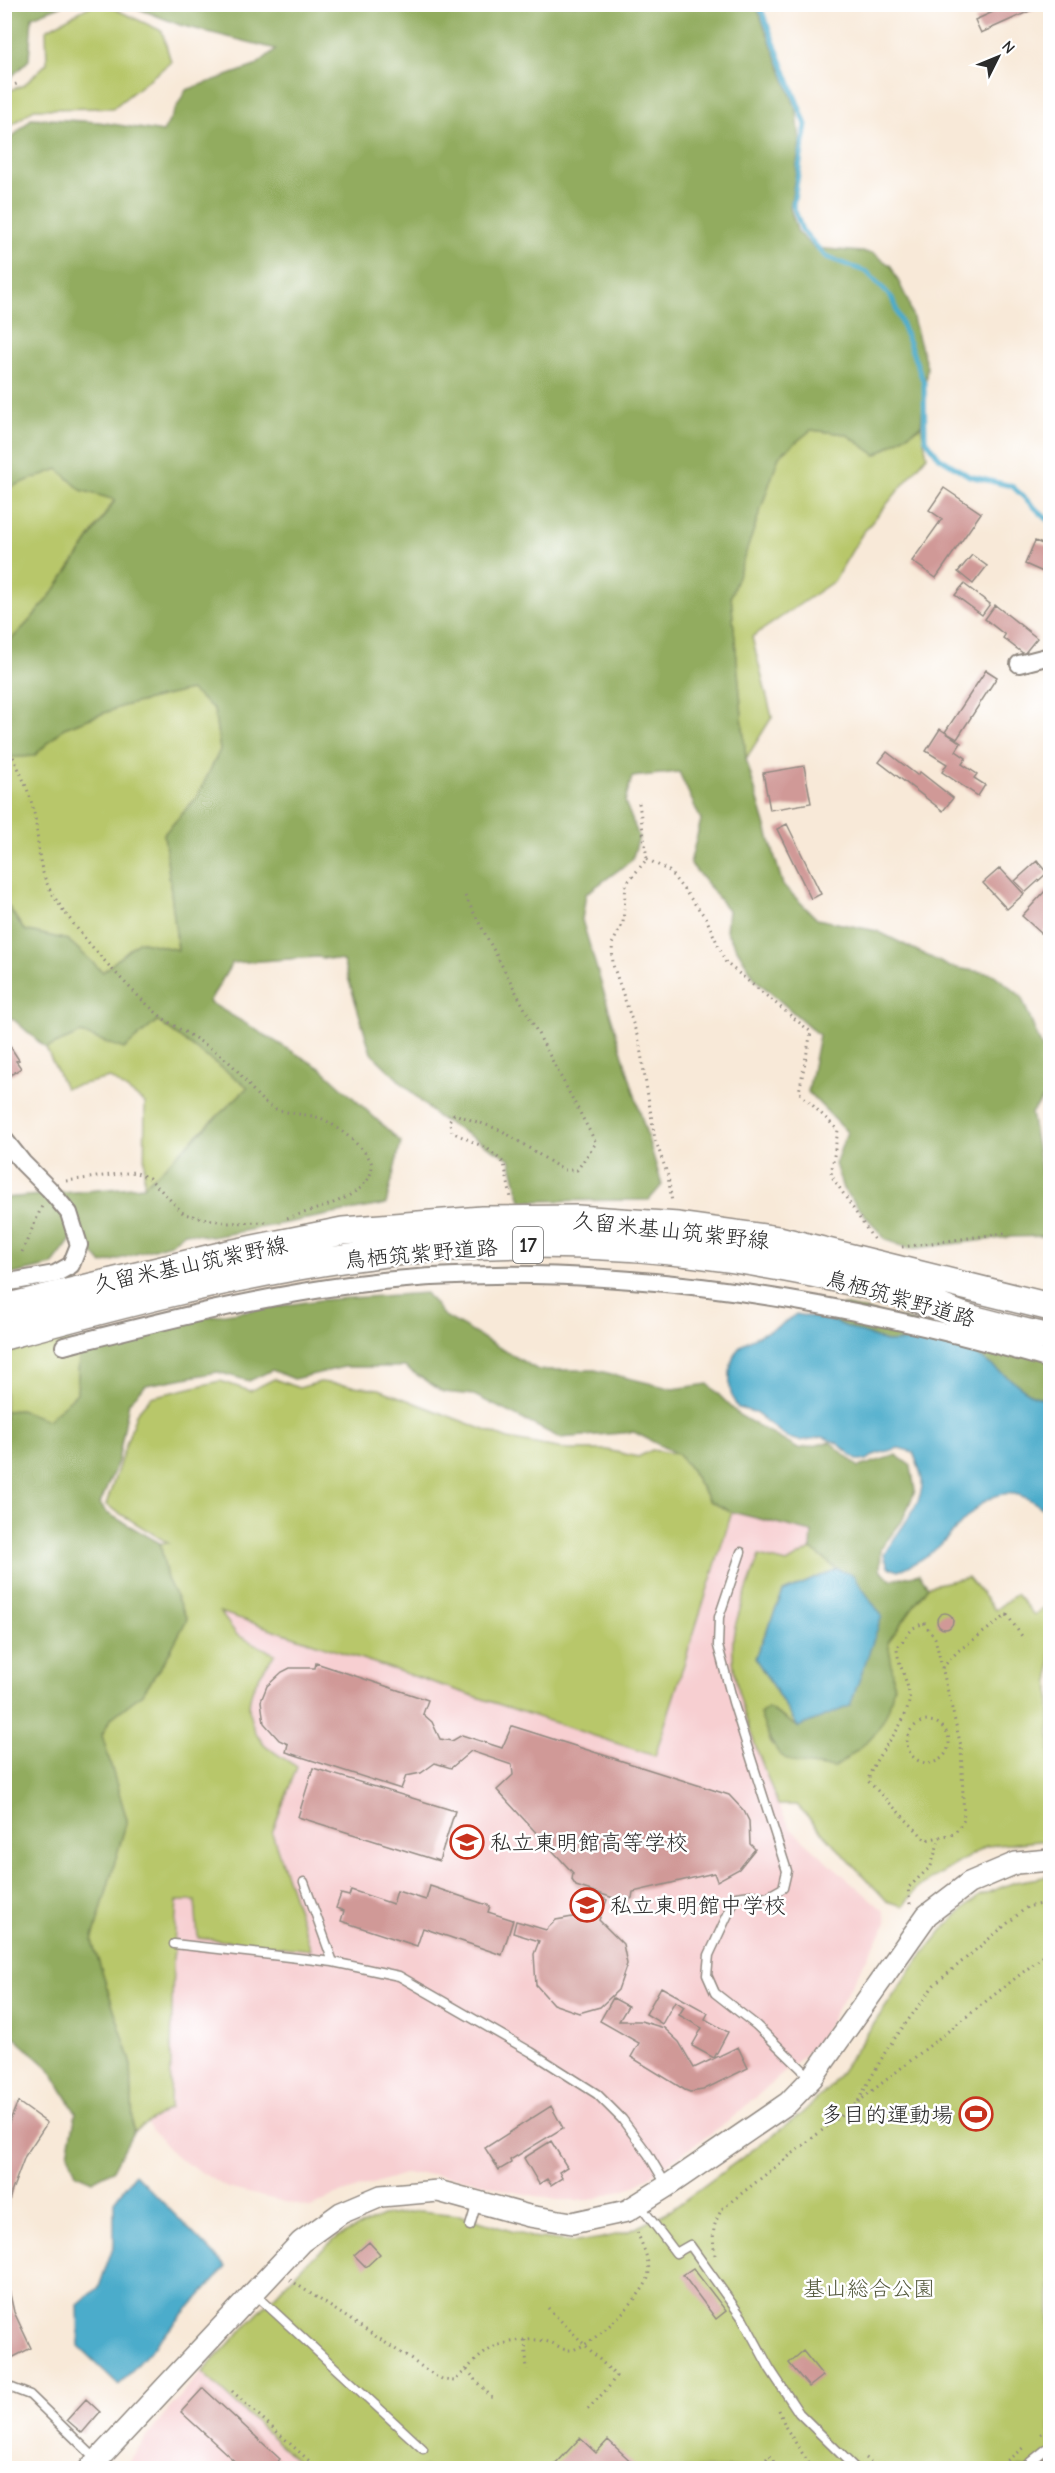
<svg xmlns="http://www.w3.org/2000/svg" width="1055" height="2473" viewBox="0 0 1055 2473" font-family="'Comic Neue','Klee One',sans-serif">
<style>
.built{fill:#f7cfd1}
.green{fill:#b8c76a;stroke:#72794a;stroke-width:1.5}
.forest{fill:#92ac5e;stroke:#5e6c44;stroke-width:1.5}
.water{fill:#4caccb;stroke:#3c6c7b;stroke-width:1.5}
.lines{fill:none;stroke-linecap:round;stroke-linejoin:round}
.stream{stroke:#4caccb;stroke-width:5}
.building{fill:#d09997}
.service-casing{stroke:#928a82;stroke-width:11}
.minor-casing{stroke:#928a82;stroke-width:20}
.tertiary-casing{stroke:#928a82;stroke-width:24}
.primary-casing{stroke:#928a82;stroke-width:30}
.path{stroke:#928a82;stroke-width:3;stroke-dasharray:1.5 4.5;stroke-linecap:butt}
.service{stroke:#fff;stroke-width:8}
.minor{stroke:#fff;stroke-width:16}
.tertiary{stroke:#fff;stroke-width:21}
.primary{stroke:#fff;stroke-width:27}
.labels{text-anchor:middle;stroke-width:5;stroke-linejoin:round;paint-order:stroke}
.shield{fill:#fff;stroke:#6b6b6b;stroke-width:1.5}
.shield-label{font-size:21px;font-weight:bold;fill:#2b2b2b}
.street-label{font-size:22px;fill:#2b2b2b;stroke:#fff}
.poi-label{font-size:22px;fill:#2b2b2b;stroke:#fff;text-anchor:start}
.park-label{font-size:22px;fill:#555a3e;stroke:#fff}
</style>
<rect width="100%" height="100%" fill="#fff"/>
<filter id="ink" filterUnits="userSpaceOnUse"><feTurbulence type="fractalNoise" baseFrequency=".0167" numOctaves="2"/><feDisplacementMap in="SourceGraphic" scale="12" xChannelSelector="R" yChannelSelector="G"/><feConvolveMatrix kernelMatrix="1 2 1 2 8 2 1 2 1" color-interpolation-filters="sRGB"/></filter>
<filter id="wash" filterUnits="userSpaceOnUse"><feTurbulence type="fractalNoise" baseFrequency=".008" numOctaves="4" result="noise"/><feDisplacementMap in="SourceGraphic" scale="24" xChannelSelector="R" yChannelSelector="G"/><feGaussianBlur stdDeviation="1.35" result="paint"/><feColorMatrix in="noise" values="0 0 0 0 0 0 0 0 0 0 0 0 0 0 0 0 0 1.4 0 .05"/><feComposite in="paint" operator="in"/></filter>
<g filter="url(#wash)">
<rect width="100%" height="100%" fill="#f8e9d8"/>
<!-- built -->
<path class="built" d="M274 1379 299 1388 320 1382 379 1389 508 1439 568 1450H607L638 1457 652 1450 709 1501 732 1512 813 1532 811 1549 787 1563 759 1556 733 1638V1667L749 1725 778 1805 791 1829 884 1911 887 1923 817 2044 726 2123 637 2185 590 2200H557L509 2191 475 2181 434 2174H404L333 2196 311 2208 227 2188 176 2157 141 2117 170 1544 106 1505 136 1414 151 1397 220 1381 250 1391Z
M202 2372 305 2468H124L163 2416Z"/>
<!-- green -->
<path class="green" d="M104 4 162 31 171 62 113 108 34 109 5 130V92L24 85 47 63 46 30 92 5Z
M921 426 927 456 862 534 834 581 752 637 772 717 746 759 731 596 779 456 811 430 846 434 876 455Z
M58 469 81 490 115 499C82 548 50 606 5 645V489Z
M190 690 214 709 220 750 197 797 164 834 178 950 139 941 103 972 68 940 24 930 5 901 4 758 34 756 64 728 123 706Z
M157 1021 248 1087 144 1186 145 1103 110 1078 65 1088 46 1048 81 1033 124 1049Z
M64 1333 79 1356 77 1393 48 1421 20 1410 5 1411V1350Z
M274 1379 299 1388 320 1382 379 1389 508 1439 568 1450H607L638 1457 652 1450 677 1454 689 1467 709 1501 732 1512 655 1756 220 1612 237 1635 275 1654C254 1681 237 1706 260 1739 267 1750 286 1759 297 1767L272 1833 311 1950 198 1938 195 1901H177L173 1959 170 2108 133 2132 131 2062 92 1941 127 1820 102 1736 110 1719 142 1694 167 1657 187 1619 167 1579 160 1543H168L106 1505 136 1414 151 1397 220 1381 250 1391Z
M811 1549 837 1569 783 1592 755 1658 798 1727 768 1708 760 1714 772 1746 894 1688 888 1642 928 1586 968 1577 995 1610 1016 1594 1034 1615 1050 1603V1840L986 1846 917 1888 903 1906 887 1901 797 1805H778C761 1758 729 1690 733 1640 734 1619 752 1578 759 1556L787 1563Z
M1050 1876V2468H305L202 2372 305 2264 339 2236 383 2216 420 2211 459 2215 531 2237 576 2242 603 2238 630 2231 671 2210 800 2115 831 2086 918 1960 947 1925 979 1896 1015 1882Z"/>
<!-- forest -->
<path class="forest" d="M5 4 63 5 32 17 29 60 5 83Z
M129 5H756L797 111 800 142 790 208 798 233 814 248 873 253 891 266 908 301 927 367 921 426 876 455 846 434 811 430 779 456 731 596 746 759 783 885 817 919 877 931 950 967 993 974 1021 996 1050 1068V1091L1031 1113 1042 1176 1050 1175V1236L1011 1237 909 1249 885 1239 843 1189 835 1164 847 1132 808 1092 819 1035 756 980 726 931 728 910 690 863 701 820 679 772 632 777 625 802 639 837 632 860 586 894 582 920 662 1185 649 1200 521 1201 510 1159 437 1117 371 1053 343 961 317 957 232 963 209 1002 322 1069 401 1142 386 1204 212 1237 185 1232 170 1244 102 1264 76 1233 52 1265 5 1276V1198L144 1186 248 1087 157 1021 124 1049 81 1033 46 1048 12 1018 5 1019 4 901 24 930 68 940 103 972 139 941 178 950 164 834 197 797 220 750 214 709 190 690 123 706 64 728 34 756 5 758V645C50 606 82 549 115 500L81 490 58 469 5 489V144L32 118 99 122 163 132 186 90 255 66 276 49 180 25Z
M426 1293 443 1315 538 1370H595L673 1389 708 1384 739 1415 798 1449 830 1442 859 1467 896 1455 911 1466 915 1491 902 1521 881 1548 880 1569 891 1580 919 1574 928 1586 888 1642C890 1656 895 1674 893 1689 888 1729 864 1746 834 1768 783 1763 778 1764 760 1714L768 1708 798 1727 853 1575 837 1569 811 1549 812 1532 732 1512 709 1501 689 1467 677 1454 634 1432 560 1438 474 1395 443 1392 405 1367H344L294 1379 272 1370 249 1381 218 1372 146 1385 129 1402 118 1461 100 1504 107 1513 160 1543 167 1579 187 1619 167 1657 142 1694 110 1719 102 1735 127 1820 92 1941 131 2062 133 2132 113 2170 92 2181 76 2174 68 2153 76 2113 50 2069 15 2038 5 2039V1411L20 1410 48 1420 77 1393 79 1356 94 1343 211 1316 320 1300Z
M843 1305 1050 1355V1401L1032 1395 973 1352 934 1341 886 1342 832 1321Z"/>
<!-- water -->
<path class="water" d="M796 1314 832 1321 886 1342 934 1341 973 1352 1032 1395 1050 1401V1515C997 1465 975 1513 938 1547 926 1558 912 1565 898 1571L888 1567 884 1555C894 1535 922 1507 922 1484 923 1475 916 1461 913 1452L899 1448 876 1454 867 1460H857L837 1443 823 1437 800 1441 788 1438 754 1412 738 1408C730 1396 729 1388 730 1373 732 1341 753 1339 777 1327 783 1324 790 1318 796 1314Z
M837 1569 853 1575 882 1616 850 1706 798 1727 755 1658 783 1592Z
M135 2174 226 2267 119 2385 79 2347 78 2305 99 2287 114 2244V2201Z"/>
<g class="lines">
<!-- stream -->
<path class="stream" d="M759 4 806 125 793 205 802 230 826 257 867 272 892 298 924 383 925 438 939 457 969 476 1012 486 1050 522"/>
</g>
<g id="blocks">
<!-- building -->
<path class="building" d="M1011 4H1045L981 33 975 20Z
M944 488 981 513 936 578 912 561 942 519 929 510Z
M1035 541 1050 547V575L1025 564Z
M972 555 987 566 973 584 958 572Z
M964 584 990 604 982 615 955 595Z
M995 605 1037 638 1024 654 1003 638 1005 635 985 619Z
M986 670 997 677 957 739 945 732Z
M940 729 961 743 956 751 966 758 962 764 977 774 974 778 985 785 978 796 942 772 947 764 926 751Z
M887 752 917 775 920 772 953 798 943 811 879 762Z
M804 766 811 803 770 810 763 773Z
M787 824 821 894 811 899 777 829Z
M1037 861 1047 873 1026 892 1015 881Z
M1000 868 1024 894 1007 909 983 883Z
M1046 890 1050 893V925L1042 934 1022 916Z
M4 1037 19 1060 16 1061 21 1068 6 1078Z
M937 1621a8 8 0 1 1 16 0a8 8 0 1 1-16 0Z
M316 1663 428 1700 423 1714 432 1722 440 1739 452 1741 462 1735 502 1748 512 1726 729 1795 744 1811 749 1821 750 1844 755 1849 739 1869 717 1881 714 1873 633 1892 632 1898 626 1902 576 1886 572 1880 573 1873 497 1790 513 1775 512 1765 471 1751 451 1768 435 1763 421 1773 406 1776 401 1789 286 1752 288 1744 279 1740 264 1723 261 1701 267 1686 282 1672 290 1668H315Z
M313 1768 455 1811 439 1861 298 1817Z
M430 1886 490 1906 488 1912 513 1920 502 1955 423 1928 417 1946 341 1921 344 1911 336 1908 341 1894 349 1896 351 1890 393 1904 397 1891 426 1900Z
M596 1895 607 1900 599 1920 623 1944 627 1964 618 1990 600 2007 579 2013 553 2004 536 1985 534 1954 539 1941 513 1933 516 1921 546 1930 556 1920 589 1914Z
M661 1987 708 2013 705 2019 728 2032 714 2058 692 2046 702 2028 679 2015 684 2007 675 2001 662 2024 646 2014Z
M613 1998 628 2006 619 2021H641L664 2028 679 2042 694 2068 738 2047 748 2068 703 2090 690 2092 685 2090 631 2057 639 2043 600 2021Z
M18 2102 47 2123 25 2156 11 2193 4 2225V2134Z
M551 2106 563 2128 510 2160 511 2163 499 2170 485 2148Z
M551 2141 567 2167 559 2172 562 2178 551 2185 547 2179 539 2184 524 2158Z
M369 2242 380 2254 366 2267 354 2255Z
M693 2268 726 2311 716 2319 683 2275Z
M5 2272 14 2312 31 2348 4 2362Z
M803 2351 823 2376 809 2387 789 2363Z
M203 2388 280 2459 271 2468H242L181 2412Z
M86 2399 100 2412 82 2433 67 2420Z
M580 2438 596 2453 608 2440 638 2468H552Z"/>
</g>
</g>
<g filter="url(#ink)">
<use href="#blocks" fill-opacity="0" stroke="#928a82" stroke-width="1.5"/>
<g class="lines">
<!-- service casing -->
<g class="service-casing">
<path id="service" d="M741 1552 719 1617 718 1646 733 1702 787 1871 783 1888 767 1897 751 1895 736 1897 709 1955 707 1975 715 1993 756 2025 811 2078
M304 1882 333 1962 399 1976 531 2052 597 2094 622 2119 648 2154 667 2186
M174 1944 333 1962
M639 2204 676 2253 690 2245 743 2319 770 2369 799 2413 855 2468
M470 2226 477 2202
M254 2293 423 2449
M4 2385 30 2395 97 2460
M1023 2468 1050 2446"/>
</g>
<!-- minor casing -->
<g class="minor-casing">
<path id="minor" d="M1019 664 1050 656
M4 1139 23 1163 49 1189 69 1213 79 1245 71 1265 55 1274 4 1283
M64 1346C159 1322 252 1298 349 1285 576 1254 833 1297 1050 1360"/>
</g>
<!-- tertiary casing -->
<g class="tertiary-casing">
<path id="tertiary" d="M90 2468 301 2242 341 2213 381 2196 438 2191 529 2216 572 2223 627 2211 667 2186 788 2103 812 2078 927 1915 969 1883 1016 1863 1050 1860"/>
</g>
<!-- primary casing -->
<g class="primary-casing">
<path id="primary" d="M4 1308 224 1255 343 1231 482 1220 577 1219 678 1226 779 1240 1050 1307
M4 1336C118 1305 232 1275 349 1258 476 1239 607 1240 734 1259 790 1268 847 1279 902 1294 922 1299 942 1309 962 1316 991 1325 1021 1331 1050 1338"/>
</g>
<!-- path -->
<path class="path" d="M4 89 19 83
M8 746C19 770 31 793 35 818 39 840 37 860 46 881 59 915 137 1000 167 1021 188 1035 213 1047 231 1064 246 1078 256 1101 276 1109 290 1114 306 1114 320 1118 333 1122 372 1153 372 1166 371 1198 311 1210 287 1218
M639 803 647 859 626 884 623 923 612 944 613 965 639 1041 655 1139 668 1176 672 1202
M647 859 669 871 706 918 726 963 811 1032 799 1092 838 1130 831 1175 874 1240
M465 896 596 1143 577 1170H563L501 1130 454 1114 449 1121 452 1132 488 1149 504 1163 511 1198
M66 1181 134 1172 149 1178 184 1214 227 1223 266 1222
M902 1247 1005 1233
M22 1252 42 1206
M924 1623 935 1638 961 1746 964 1820 954 1834 926 1840 868 1781C875 1751 903 1733 909 1702 912 1688 897 1664 897 1648L913 1628Z
M942 1668 958 1651 1007 1615 1024 1639
M907 1742a21 21 0 1 1 42 0a21 21 0 1 1-42 0Z
M910 1904 908 1888 931 1866 940 1837
M858 2102 1050 1951
M715 2255C712 2236 712 2224 723 2208L857 2103 887 2049 934 1985 1027 1907 1050 1902
M290 2280 436 2376 444 2380 454 2381C467 2370 481 2352 497 2346 514 2340 534 2337 552 2343 557 2345 563 2350 568 2350 587 2353 644 2295 648 2278 652 2263 641 2243 636 2229
M548 2308 616 2376 608 2388 585 2412
M525 2340 527 2370
M467 2370 493 2399
M232 2391 317 2468
M779 2410 786 2428 812 2468
M1041 2434 1050 2427
M865 2458 877 2468
M739 2461 746 2468
M758 2468 770 2455 777 2468
M998 2468 1024 2447"/>
<!-- service -->
<use href="#service" class="service"/>
<!-- minor -->
<use href="#minor" class="minor"/>
<!-- tertiary -->
<use href="#tertiary" class="tertiary"/>
<!-- primary -->
<use href="#primary" class="primary"/>
</g>
</g>
<!-- icons -->
<defs>
<g id="school-ring" transform="scale(1.725)"><circle r="9.5" fill="#fff" stroke="#c8321e" stroke-width="1.5"/><path d="M0-5L7-2L0 1L-7-2ZM-4 1L0 2.5L4 1V4Q0 6-4 4Z" fill="#c8321e"/></g>
<g id="stadium-ring" transform="scale(1.725)"><circle r="9.5" fill="#fff" stroke="#c8321e" stroke-width="1.5"/><path d="M0-5a6.5 5 0 1 0 0 10a6.5 5 0 1 0 0-10ZM-3.5-1.8h7v3.6h-7Z" fill="#c8321e"/></g>
</defs>
<g fill-rule="evenodd">
<use href="#school-ring" x="467" y="1842"/>
<use href="#school-ring" x="587" y="1905"/>
<use href="#stadium-ring" x="976" y="2114"/>
</g>
<g class="labels">
<!-- shield labels -->
<rect class="shield" x="513" y="1227" width="30" height="36" rx="4.5"/>
<g class="shield-label">
<text x="528" y="1252">17</text>
</g>
<!-- street labels -->
<g class="street-label">
<text transform="translate(671 1230) rotate(6)" y="8">久留米基山筑紫野線</text>
<text transform="translate(421 1253) rotate(-5)" y="8">鳥栖筑紫野道路</text>
<text transform="translate(190 1264) rotate(-12)" y="8">久留米基山筑紫野線</text>
<text transform="translate(901 1298) rotate(16)" y="8">鳥栖筑紫野道路</text>
</g>
<!-- poi labels -->
<g class="poi-label">
<text x="490" y="1850">私立東明館高等学校</text>
<text x="610" y="1913">私立東明館中学校</text>
<text x="953" y="2122" text-anchor="end">多目的運動場</text>
</g>
<!-- park labels -->
<g class="park-label">
<text x="869" y="2296">基山総合公園</text>
</g>
</g>
<!-- margin -->
<rect width="1055" height="2473" fill="none" stroke="#fff" stroke-width="24"/>
<!-- north arrow -->
<g transform="translate(998 57) rotate(47)" stroke="#ffffff" stroke-width="4.5" paint-order="stroke">
<path d="M0-4.5L10 22L0 15L-10 22Z" fill="#2b2b2b"/>
<text y="-9" font-size="16" font-weight="bold" text-anchor="middle" fill="#2b2b2b">N</text>
</g>
</svg>
